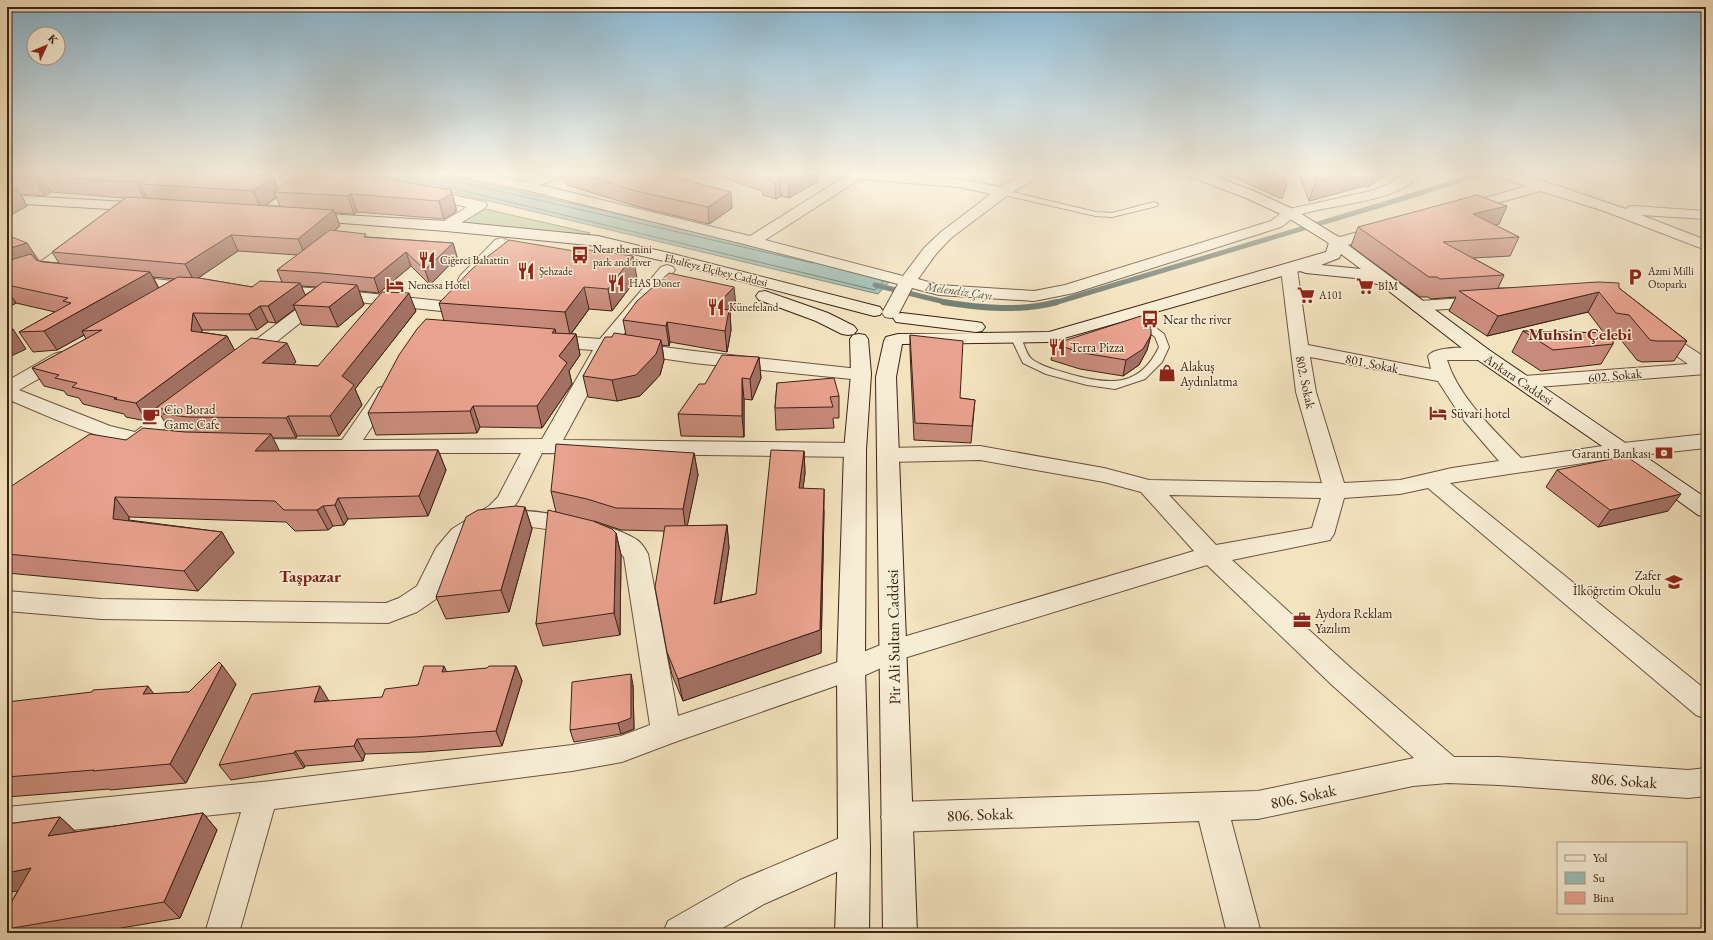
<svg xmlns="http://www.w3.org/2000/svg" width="1713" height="940" viewBox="0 0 1713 940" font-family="'EB Garamond',serif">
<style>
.green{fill:#b5c596;stroke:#797455}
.water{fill:#9bbeb5;stroke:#758075}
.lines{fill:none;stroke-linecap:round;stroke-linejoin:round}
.shore{stroke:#6c7064;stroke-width:1}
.stream-far1{stroke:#758075;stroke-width:5}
.stream{stroke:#758075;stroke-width:6}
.lane-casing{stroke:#6a523f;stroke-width:2}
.street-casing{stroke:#6a523f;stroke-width:2}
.secondary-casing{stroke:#3d2214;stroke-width:2}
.lane{fill:#f7edd5;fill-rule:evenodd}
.street{fill:#f7edd5;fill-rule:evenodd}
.secondary{fill:#f7edd5;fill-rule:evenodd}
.wall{fill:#c88b7b;stroke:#3d2214;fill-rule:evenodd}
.shaded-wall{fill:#a37164;stroke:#3d2214}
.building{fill:#e9a28f;stroke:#3d2214}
.labels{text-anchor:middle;stroke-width:3;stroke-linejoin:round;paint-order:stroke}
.far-poi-label{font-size:11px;fill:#3d2214;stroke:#f7edd5;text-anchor:start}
.far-street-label{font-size:11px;fill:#3d2214;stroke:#f7edd5}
.far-water-label{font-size:12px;font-style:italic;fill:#595144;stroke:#f7edd5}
.poi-label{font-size:13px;fill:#3d2214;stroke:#f7edd5;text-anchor:start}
.street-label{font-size:13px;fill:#3d2214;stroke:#f7edd5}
.near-street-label{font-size:16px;fill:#3d2214;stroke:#f7edd5}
.district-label{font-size:17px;font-weight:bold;fill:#7a1f14;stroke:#f7edd5}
</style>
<rect width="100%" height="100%" fill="#f3e3bf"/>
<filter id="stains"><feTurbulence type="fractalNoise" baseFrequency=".005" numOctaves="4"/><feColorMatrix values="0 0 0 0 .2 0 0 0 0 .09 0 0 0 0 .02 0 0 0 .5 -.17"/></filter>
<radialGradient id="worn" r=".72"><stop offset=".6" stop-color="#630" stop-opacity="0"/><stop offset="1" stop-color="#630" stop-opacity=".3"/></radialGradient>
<!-- green -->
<path class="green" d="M485 209 590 233 585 237 463 222Z"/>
<!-- water -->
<path class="water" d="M368 172H434L894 277 878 294Z"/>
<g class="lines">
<!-- shore -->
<path class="shore" d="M385 172 875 290 884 281
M438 172 439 176 442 178 813 263"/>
<!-- stream-far1 -->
<path class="stream-far1" d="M1649 172H1702
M875 285 949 303
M1054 303 1401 199 1476 175 1493 172"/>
<!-- stream -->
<path class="stream" d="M943 302C980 308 1021 312 1057 302"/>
<!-- lane casing -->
<g class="lane-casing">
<path id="lane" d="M1000 190H1003L1096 212 1112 213 1154 202 1158 204 1157 206 1112 217 1096 216 1000 194Z
M1139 316 1142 317 1164 334 1169 347 1162 362 1145 379 1115 389 1087 385 1046 374 1023 363 1011 338 1012 336H1020C1024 342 1026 356 1033 360 1045 368 1060 371 1073 375 1111 385 1140 387 1159 347L1155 337 1134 319Z"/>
</g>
<!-- street casing -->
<g class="street-casing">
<path id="street" d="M310 172H326L270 217 265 218 260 217 258 214 260 211Z
M451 172H478L524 182 549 172H569L567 175 540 185 750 236 844 177 834 175 832 172H872L959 179 1001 187 1027 172H1044L1042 175 1008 195 951 238 936 254 918 279 939 285 1034 291 1065 285 1271 221 1285 210 1371 191 1391 183 1406 172H1422C1400 204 1330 203 1296 216 1291 218 1286 224 1281 227L1074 293 1034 301 939 295 912 288 897 317 891 318 885 317 882 313 898 284 748 245 525 190 453 175ZM860 179 959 187 991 194 941 232 924 248 903 276 765 240Z
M1489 172H1510L1549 183 1626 209 1628 207 1633 206 1706 211V219L1641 215 1706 240V250L1604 211 1541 191 1464 212 1459 211 1457 208 1459 205 1527 186 1491 175Z
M424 189 485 202 487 205 485 208 451 229 446 231 441 229 438 226 441 223 467 207 419 196 417 193 419 190Z
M1383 225 1388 227 1391 230 1388 233 1337 248 1331 246 1324 239 1327 236 1332 234 1340 237Z
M81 235 87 237 89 240 87 243 52 268 46 270 40 268 38 265 40 262 75 237Z
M501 238 507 240 509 243 507 246 472 284 466 285 460 284 458 280 460 276 495 240Z
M1289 264 1295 266 1297 269 1308 345 1431 369 1428 356C1435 345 1476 347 1489 350L1491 354 1489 358 1482 360H1447C1459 398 1494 430 1521 458L1623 443 1706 434V448L1623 457 1450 483 1706 690V719L1696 715 1428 488 1400 494 1344 498 1334 534 1330 540 1232 560 1352 669 1454 757H1499L1688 770 1706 768V796L1688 798 1499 785 1448 783 1413 786 1258 819 1231 820 1261 933H1227L1199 821 897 832 886 827 881 817 886 807 897 802 1258 791 1414 758 1332 685 1207 565 901 659 861 677 675 742 622 762 572 771 274 809 239 933H205L241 812 7 837V807L262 782 572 745 621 736 650 725 624 557C608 538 547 528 521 526 510 525 502 530 491 527L468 541 455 558 436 599 417 612 388 623 101 619 7 611V591L101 599 386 603 399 598 417 586 436 548 452 529 489 506 498 497 521 453H246L238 451 235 446 238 441 246 439 342 440 378 388 385 386 392 388 395 392 363 440 542 439 593 350 548 347 541 345 539 341 541 337 548 335 600 339 661 267 667 265 673 267 675 270 618 341 694 351 868 370 871 374 868 378 861 380 694 363 611 351 563 440 855 443 863 445 866 450 863 455 855 457 542 453 518 501 511 511C536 508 612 524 634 538 640 541 645 548 648 554L678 716 841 661 893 640 1194 551 1141 492 1104 482 980 460 888 462 880 460 877 455 880 450 888 448 980 446 1104 468 1149 480 1322 483 1296 392 1281 269 1283 266ZM1310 357 1438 381 1462 418 1499 461 1452 468 1400 480 1344 483 1316 392ZM1169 495 1321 498 1312 528 1216 545Z
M126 276 183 282 189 283 191 287C186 295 177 298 168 296L165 292 167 290 120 285 118 281 120 277Z
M274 286 327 289 441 301 447 302 450 306 447 310 441 311 330 299 250 363 243 365 236 363 234 359 236 355 311 298 268 295 266 291 268 287Z
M1481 297 1487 298 1490 302 1487 306 1419 311 1413 310 1410 306 1413 302 1419 301Z
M1657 329 1663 330 1706 358V374L1524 388 1517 386 1514 382 1517 378 1524 376 1688 364 1651 338 1648 334 1651 330Z
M61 352 68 354 70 358 68 362 19 390 110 426 135 432 180 397 187 395 194 397 197 401 194 405 158 434 167 436 171 441 167 446C129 455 44 414 7 399V381L54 354Z
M854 832 866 837 870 848 866 859 764 904 714 933H663L668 921 740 880Z"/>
</g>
<!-- secondary casing -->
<g class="secondary-casing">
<path id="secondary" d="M1184 172H1204L1256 192 1295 210 1337 236 1340 239 1489 350 1706 498V517L1698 515 1615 455 1475 358 1381 285 1355 278 1306 273 1300 271 1050 342 902 344 896 377 917 933H883L876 377 884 341 886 337 898 334 1049 332 1326 252 1329 243 1285 216 1246 198 1186 175ZM1341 254 1361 269 1321 265 1339 258Z
M7 195 144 203 149 204 151 207 149 210 144 211 7 203Z
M309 213 446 221 598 236 673 254 880 307 883 311 880 315 874 316 664 261 598 246 446 231 304 220 302 217 304 214Z
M765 291 828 313 854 326 857 330 854 334 848 335 842 334 816 321 759 300 756 296 759 292Z
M902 313 976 322 982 323 985 327 982 331 976 332 896 322 893 318 896 314Z
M859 334 865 335 868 339 871 374 866 450 865 669 870 848 869 933H835L838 848 837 669 844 450 851 374 850 339 853 335Z"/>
</g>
<!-- lane -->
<use href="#lane" class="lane"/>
<!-- street -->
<use href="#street" class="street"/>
<!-- secondary -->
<use href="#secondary" class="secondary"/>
</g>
<!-- wall -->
<path class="wall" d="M7 172 273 176 278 189 451 190 456 208V212L444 219 357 212 354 214 335 213 340 226 334 231 367 237 453 243 457 257 430 285 411 266 379 293 359 291 364 305 338 327 302 325 295 309 276 323 268 322 257 330H202L201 332 227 336 234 350 296 362 292 365 318 366 416 311 355 389 362 405 339 436H297L296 438H272L279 451 438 450 446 470 428 516 348 519 344 525 333 526 328 530 295 531 286 522 129 517V520L222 532 234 553 198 591 7 573V489L126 440 172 431 171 429 168 428 159 412 146 421 126 417 124 414 83 404 79 398 67 395 64 391 44 386 32 368 86 339 84 335 57 350 33 352 19 332 55 312 16 303 7 308V235L38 261 59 263 52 252 125 198 51 192 45 196 21 194 27 206 7 217ZM276 197 280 206 265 205ZM238 251 298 255 277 270 282 282 252 287 198 278ZM153 277 174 279 159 288ZM301 286 317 287 305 295Z
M561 172H654L732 208 709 224 639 207 567 185 562 178Z
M707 172H817V182L789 198 781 196 776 199 763 195 762 191Z
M1222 172H1279L1287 181 1282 199Z
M1298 172H1389L1368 187 1364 186 1309 201Z
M1507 206 1499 224 1495 225 1519 237 1510 256 1473 258 1504 275 1498 288H1619L1687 341 1674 361 1642 362 1637 360 1617 335 1613 334V344L1601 364 1541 371 1512 352 1523 331 1604 333 1588 312 1487 336 1449 311 1456 297 1431 299 1428 297H1420L1351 246 1358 227Z
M637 278 612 311 589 309 571 334H576L580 355 569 371 572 384 542 428 480 427 477 433 376 435 368 413 444 321 439 303Z
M736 307 730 313 731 330 727 352 670 342 669 346 662 345 664 360 660 375 640 396 617 401 588 397 583 376 612 337 626 335 623 320Z
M910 335 960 398 975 400 971 443 914 440 910 351Z
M1151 335 1147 350 1139 365 1123 376 1080 369 1051 360 1054 344Z
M759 357 761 378 752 400 744 399V437L681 436 678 414 705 384Z
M777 383 839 396V418H833L834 428 776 430 775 408Z
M804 451 805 473 803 488 824 511 821 653 683 701 672 675 667 652 664 531 621 530 594 521 616 533 621 555 620 635 543 646 536 624 556 512 551 491 694 453 698 475 687 526 727 525 729 548 721 602 756 594Z
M1557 470 1668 511 1598 527 1546 487Z
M525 507 532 529 509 612 446 619 436 597Z
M516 666 522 681 502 746 423 752 365 754 363 761 305 766 304 768 231 780 219 765 382 697 418 685 447 672Z
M236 684 186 783 110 790 109 789 7 797V702L189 692Z
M633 685 634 729 621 734 574 742 570 730Z
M203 813 217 830 180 918 92 933H7V910L18 890 7 893V824L60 817 76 832Z"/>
<!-- shaded-wall -->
<path class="shaded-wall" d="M154 172H196L140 184 147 198 144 199 135 181Z
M805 172H817V182L789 198 788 181Z
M1351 172H1370L1364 186 1309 201 1316 181Z
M1373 172H1389L1368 187Z
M41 175 51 192 45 196 35 178Z
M273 176 279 192H274L276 197 261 209 253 191Z
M780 179 781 196 776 199 775 182Z
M17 189 27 206 7 217V194Z
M451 190 456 208V212L444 219 439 201Z
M731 192 732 208 709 224 708 207Z
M351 194 357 212 354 214 348 196Z
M1507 206 1499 224 1465 233 1473 214Z
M334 210 340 226 305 255 298 239Z
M231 235 238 251 194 281 185 264Z
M27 243 39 261 7 270V249Z
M453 243 457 257 430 285 425 270Z
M406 252 411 266 379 293 374 278Z
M633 256 637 278 612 311 608 289Z
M150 272 160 291 82 331 84 335 57 350 44 331Z
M300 283 307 299 293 305 295 309 276 323 268 306Z
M357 285 364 305 338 327 329 307Z
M584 287 589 309 570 335 565 312Z
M734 287 736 307 730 313 731 330 727 352 725 331 714 308Z
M7 290 16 303 7 308Z
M1599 292 1588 312 1487 336 1498 316Z
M409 293 416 311 355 389 362 405 339 436 330 416 342 376Z
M260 306 268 322 257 330 249 314Z
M193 313 202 330 200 348 191 331Z
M667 322 670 342 669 346 666 326Z
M13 329 26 349 7 358V332Z
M555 329 560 349 552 333Z
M576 334 580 355 569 371 572 384 542 428 537 406 559 356Z
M1151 335 1147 350 1139 365 1123 376 1126 360Z
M227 336 236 353 156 408 159 412 146 421 136 403Z
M661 340 664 360 660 375 640 396 617 401 612 380Z
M287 343 296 362 271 382 262 363Z
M759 357 761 378 752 400 750 379Z
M742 378 744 399V437L742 416Z
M473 406 480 427 477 433 470 411Z
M288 416 297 436 296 438 286 418Z
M271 434 281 454 255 451Z
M438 450 446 470 428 516 419 496Z
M804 451 805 473 800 510 799 488Z
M694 453 698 475 686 532 683 509Z
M824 489V511L821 653 683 701 678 679 820 630Z
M1681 494 1668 511 1598 527 1610 510Z
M115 497 129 517 127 539 113 519Z
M338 498 348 519 344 525 335 505Z
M323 506 333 526 328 530 317 510Z
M525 507 532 529 509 612 501 590Z
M727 525 729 548 717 626 714 604Z
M222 532 234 553 198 591 184 571Z
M616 533 621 555 620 635 614 613Z
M222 665 236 684 186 783 170 764Z
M444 666 451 681 442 672Z
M516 666 522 681 502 746 496 731Z
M631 674 633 685 634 729 621 734 618 723Z
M148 686 163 706 143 694Z
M320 686 329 701 314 702Z
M357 739 365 754 363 761 354 746Z
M295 751 305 766 304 768 294 753Z
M203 813 217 830 180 918 164 902Z
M60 817 77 833 48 836Z
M31 868 49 884 7 893V873Z"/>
<!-- building -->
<path class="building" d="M7 172H154L135 181H109L41 175 35 178 7 177Z
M156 172H196L273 176 253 191 140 184Z
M300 172H337L366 175 451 190V194L439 201 351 194 348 196 274 192Z
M575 172H654L731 192 708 207 636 191Z
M754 172H805L788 181 780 179 775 182 762 178 763 175Z
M1266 172H1279L1287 181Z
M1312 172H1351L1316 181Z
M7 188 17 189 7 194Z
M1477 195 1507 206 1473 214 1519 237 1443 242 1504 275 1440 279 1437 277H1429L1358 227Z
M127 197 334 210 298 239 231 235 185 264 52 252Z
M330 230 366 234 364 237 453 243 425 270 406 252 374 278 321 273 277 270Z
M7 235 27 243 7 249Z
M509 240 580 252 582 249 633 256 608 289 584 287 565 312 439 303 473 268Z
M31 254 36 260 43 262 150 272 44 331 19 332 71 303 63 301 68 298 7 285V261Z
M669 273 734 287 714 308 729 310 725 331 667 322 666 326 623 320 637 301Z
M178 277 199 278 252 287 260 281 300 283 268 306H260L249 314 193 313 191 331 227 336 136 403 114 399 117 398 72 387 77 383 55 378 59 375 32 368 102 330 82 331Z
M323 282 357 285 329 307 293 305Z
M1598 282 1619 283V288L1687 341H1656L1650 340 1629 315 1616 313 1599 292 1498 316 1459 291Z
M382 292 409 293 342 376 354 385 330 416H288L286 418 188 417 163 414 169 410 156 408 251 338 287 343 262 363 318 366Z
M1141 316 1151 323V335L1143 349 1126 360 1083 353 1054 344Z
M426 319 555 329 552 333 576 334 559 356 567 363 537 406H473L470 411 368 413 399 355 417 329Z
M7 328 13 329 7 332Z
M1523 331 1613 333V344L1553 350Z
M614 333 661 340 656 354 636 375 612 380 583 376 605 337H612Z
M910 335 963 341 960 398 975 400 972 426 915 423Z
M722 355 759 357 750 379 742 378V416L678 414 699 384H705Z
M834 378 839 396 830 397 833 407 775 408 777 383Z
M143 428 185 432 271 434 255 451 438 450 419 496 338 498 335 505 323 506 317 510H284L275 501 115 497 113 519 222 532 184 571 7 554V489L90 434 126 440Z
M556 444 694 453 683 509 616 508 587 499 551 491Z
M771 450 804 451 799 488 824 489 820 630 678 679 667 652 655 587 665 526 727 525 714 604 756 594Z
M1626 456 1681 494 1610 510 1557 470Z
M516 506 525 507 501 590 436 597 466 517 478 510Z
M548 510 593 521 612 529 616 533 614 613 536 624Z
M219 662 222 665 170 764 93 771 94 770 7 777V702L92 692 93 690 148 686 143 694 189 692Z
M424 666H444L442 672 487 668 489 666H516L496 731 415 737 357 739 354 746 295 751 294 753 219 765 252 694 320 686 314 702 382 697 385 689 418 685Z
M631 674V718L618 723 570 730 572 682Z
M203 813 164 902 7 929V910L31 868 7 873V824L60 817 48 836Z"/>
<!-- sky -->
<linearGradient id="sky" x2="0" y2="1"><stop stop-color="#89b8d4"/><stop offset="0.57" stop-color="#faf2e2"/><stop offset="1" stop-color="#faf2e2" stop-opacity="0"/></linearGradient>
<rect width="1713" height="304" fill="url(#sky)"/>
<!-- icons -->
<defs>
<g id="bus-bare" transform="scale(1.38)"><path d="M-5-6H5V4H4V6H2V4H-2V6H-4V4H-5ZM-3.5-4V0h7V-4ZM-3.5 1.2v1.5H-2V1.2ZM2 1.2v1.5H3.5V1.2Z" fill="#8f2418" stroke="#f7edd5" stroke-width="2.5" paint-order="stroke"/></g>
<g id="restaurant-bare" transform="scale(1.38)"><path d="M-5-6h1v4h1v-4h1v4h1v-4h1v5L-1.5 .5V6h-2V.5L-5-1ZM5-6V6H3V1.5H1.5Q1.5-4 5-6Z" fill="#8f2418" stroke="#f7edd5" stroke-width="2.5" paint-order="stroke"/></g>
<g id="parking-bare" transform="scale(1.38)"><path d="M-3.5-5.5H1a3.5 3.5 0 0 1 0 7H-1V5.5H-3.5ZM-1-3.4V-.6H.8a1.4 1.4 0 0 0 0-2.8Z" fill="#8f2418" stroke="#f7edd5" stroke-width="2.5" paint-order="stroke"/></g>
<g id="hotel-bare" transform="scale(1.38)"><path d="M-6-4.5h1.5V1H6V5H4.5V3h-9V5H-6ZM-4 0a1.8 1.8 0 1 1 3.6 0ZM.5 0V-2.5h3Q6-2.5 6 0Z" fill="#8f2418" stroke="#f7edd5" stroke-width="2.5" paint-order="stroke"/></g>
<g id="supermarket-bare" transform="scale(1.38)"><path d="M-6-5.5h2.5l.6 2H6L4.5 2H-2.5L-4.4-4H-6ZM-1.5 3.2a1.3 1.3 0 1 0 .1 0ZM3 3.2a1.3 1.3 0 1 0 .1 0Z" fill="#8f2418" stroke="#f7edd5" stroke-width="2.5" paint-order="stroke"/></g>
<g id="shop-bare" transform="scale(1.38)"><path d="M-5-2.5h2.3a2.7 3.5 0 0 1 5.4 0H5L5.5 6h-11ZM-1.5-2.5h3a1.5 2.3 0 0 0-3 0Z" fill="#8f2418" stroke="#f7edd5" stroke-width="2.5" paint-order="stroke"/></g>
<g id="cafe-bare" transform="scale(1.38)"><path d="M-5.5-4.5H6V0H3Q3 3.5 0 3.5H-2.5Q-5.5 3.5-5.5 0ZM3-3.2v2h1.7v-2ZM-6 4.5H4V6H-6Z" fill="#8f2418" stroke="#f7edd5" stroke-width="2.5" paint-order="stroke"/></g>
<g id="bank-bare" transform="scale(1.38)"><path d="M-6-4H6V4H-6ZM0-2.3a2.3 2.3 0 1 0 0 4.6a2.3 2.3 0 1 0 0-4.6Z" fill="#8f2418" stroke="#f7edd5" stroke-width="2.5" paint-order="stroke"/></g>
<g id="school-bare" transform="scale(1.38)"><path d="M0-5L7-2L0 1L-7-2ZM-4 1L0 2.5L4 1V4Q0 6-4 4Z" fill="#8f2418" stroke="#f7edd5" stroke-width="2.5" paint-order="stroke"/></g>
<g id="office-bare" transform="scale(1.38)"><path d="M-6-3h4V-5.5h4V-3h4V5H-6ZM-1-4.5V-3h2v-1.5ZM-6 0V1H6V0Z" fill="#8f2418" stroke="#f7edd5" stroke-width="2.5" paint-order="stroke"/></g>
</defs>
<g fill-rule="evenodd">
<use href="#bus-bare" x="580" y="255"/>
<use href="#restaurant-bare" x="427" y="260"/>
<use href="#restaurant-bare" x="526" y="271"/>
<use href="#parking-bare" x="1635" y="277"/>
<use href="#restaurant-bare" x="616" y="283"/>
<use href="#hotel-bare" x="395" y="285"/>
<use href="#supermarket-bare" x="1365" y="286"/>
<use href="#supermarket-bare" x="1306" y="295"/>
<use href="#restaurant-bare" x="716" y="307"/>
<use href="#bus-bare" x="1150" y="319"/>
<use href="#restaurant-bare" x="1057" y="347"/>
<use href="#shop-bare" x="1167" y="373"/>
<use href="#hotel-bare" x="1438" y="413"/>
<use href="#cafe-bare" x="151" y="416"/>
<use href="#bank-bare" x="1664" y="453"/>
<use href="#school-bare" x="1674" y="582"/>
<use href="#office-bare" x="1302" y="620"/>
</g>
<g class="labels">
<!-- far-poi labels -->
<g class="far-poi-label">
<text x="593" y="253">Near the mini<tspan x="593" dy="13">park and river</tspan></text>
<text x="440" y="264">Ciğerci Bahattin</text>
<text x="539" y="275">Şehzade</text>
<text x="1648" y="275">Azmi Milli<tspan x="1648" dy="13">Otoparkı</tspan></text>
<text x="629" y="287">HAS Döner</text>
<text x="408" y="289">Nenessa Hotel</text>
<text x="1378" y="290">BİM</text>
<text x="1319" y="299">A101</text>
<text x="729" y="311">Künefeland</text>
</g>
<!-- far-street labels -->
<g class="far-street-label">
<text transform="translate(716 270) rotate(14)" y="4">Ebulfeyz Elçibey Caddesi</text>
</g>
<!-- far-water labels -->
<g class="far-water-label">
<text transform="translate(959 291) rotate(8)" y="4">Melendiz Çayı</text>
</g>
<!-- poi labels -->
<g class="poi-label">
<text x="1163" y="324">Near the river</text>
<text x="1070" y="352">Terra Pizza</text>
<text x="1180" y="371">Alakuş<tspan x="1180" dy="15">Aydınlatma</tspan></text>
<text x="164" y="414">Cio Borad<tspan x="164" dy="15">Game Cafe</tspan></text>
<text x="1451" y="418">Süvari hotel</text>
<text x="1651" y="458" text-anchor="end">Garanti Bankası</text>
<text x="1661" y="580" text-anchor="end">Zafer<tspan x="1661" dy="15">İlköğretim Okulu</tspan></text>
<text x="1315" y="618">Aydora Reklam<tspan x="1315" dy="15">Yazılım</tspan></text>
</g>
<!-- street labels -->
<g class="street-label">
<text transform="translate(1372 363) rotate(11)" y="5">801. Sokak</text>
<text transform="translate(1615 375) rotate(-5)" y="5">602. Sokak</text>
<text transform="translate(1519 379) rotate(34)" y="5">Ankara Caddesi</text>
<text transform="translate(1306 382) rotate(78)" y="5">802. Sokak</text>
</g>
<!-- near-street labels -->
<g class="near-street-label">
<text transform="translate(893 637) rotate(-91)" y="6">Pir Ali Sultan Caddesi</text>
<text transform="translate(1624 780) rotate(4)" y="6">806. Sokak</text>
<text transform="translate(1303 796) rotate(-12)" y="6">806. Sokak</text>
<text transform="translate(980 814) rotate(-2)" y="6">806. Sokak</text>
</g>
<!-- district labels -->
<g class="district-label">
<text x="1580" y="340">Muhsin Çelebi</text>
<text x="310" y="582">Taşpazar</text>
</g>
</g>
<!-- margin -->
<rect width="1713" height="940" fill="none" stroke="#f3e3bf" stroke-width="24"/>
<rect x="8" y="8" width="1697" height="924" fill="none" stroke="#3d2214" stroke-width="2"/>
<rect x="12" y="12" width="1689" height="916" fill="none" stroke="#3d2214"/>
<!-- legend -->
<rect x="1557" y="842" width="130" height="72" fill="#f7edd5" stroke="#ad9c88"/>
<rect x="1565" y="855" width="20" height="6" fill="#f7edd5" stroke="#ad9c88"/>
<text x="1593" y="862" font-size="12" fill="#3d2214">Yol</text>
<rect x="1565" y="872" width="20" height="12" fill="#9bbeb5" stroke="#ad9c88"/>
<text x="1593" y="882" font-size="12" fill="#3d2214">Su</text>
<rect x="1565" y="892" width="20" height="12" fill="#e9a28f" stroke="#ad9c88"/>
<text x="1593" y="902" font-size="12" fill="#3d2214">Bina</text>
<!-- north arrow -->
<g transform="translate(46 46) rotate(46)"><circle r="19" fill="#f7edd5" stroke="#ad9c88"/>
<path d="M0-3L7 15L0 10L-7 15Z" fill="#8f2418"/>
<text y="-6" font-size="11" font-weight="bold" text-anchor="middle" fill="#3d2214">K</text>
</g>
<rect width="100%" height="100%" filter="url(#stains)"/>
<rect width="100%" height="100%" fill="url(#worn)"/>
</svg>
